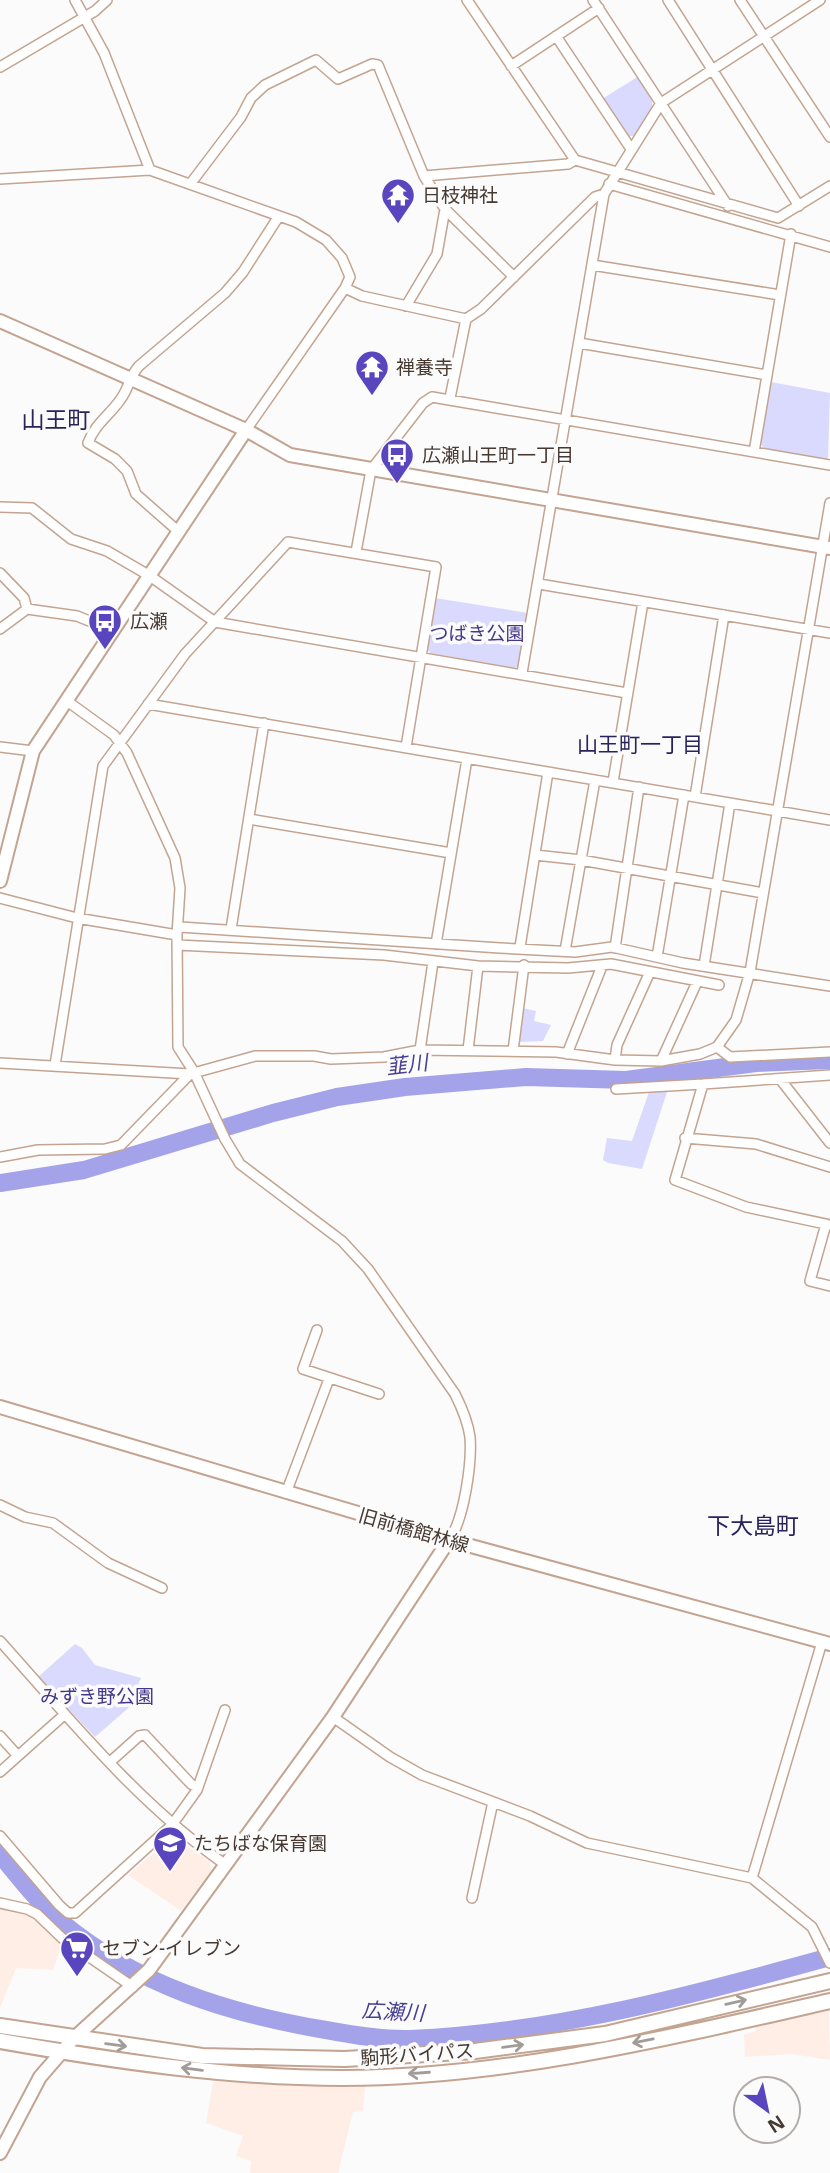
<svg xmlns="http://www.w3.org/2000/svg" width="830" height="2173" viewBox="0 0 830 2173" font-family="'Noto Sans','Noto Sans JP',sans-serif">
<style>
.built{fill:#ffeee5}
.green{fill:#d9dafe}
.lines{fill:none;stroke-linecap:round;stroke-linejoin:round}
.river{stroke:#a4a3e9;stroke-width:18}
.street-casing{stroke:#c3a491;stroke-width:12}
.secondary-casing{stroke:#c3a491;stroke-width:16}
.primary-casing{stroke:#c3a491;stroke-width:18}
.street{stroke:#fff;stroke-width:9}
.secondary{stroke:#fff;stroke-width:12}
.primary{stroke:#fff;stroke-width:14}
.oneway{stroke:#a29c98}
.labels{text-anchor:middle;stroke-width:7;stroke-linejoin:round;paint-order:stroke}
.poi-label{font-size:19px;fill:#463931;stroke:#fbfbfb;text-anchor:start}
.park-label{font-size:19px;fill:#423789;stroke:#fbfbfb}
.street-label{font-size:19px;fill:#463931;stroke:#fbfbfb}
.neighbourhood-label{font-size:21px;fill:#29225c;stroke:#fbfbfb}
.water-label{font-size:21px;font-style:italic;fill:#483f91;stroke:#fbfbfb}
.quarter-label{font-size:23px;fill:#29225c;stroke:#fbfbfb}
</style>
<rect width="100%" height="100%" fill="#fbfbfb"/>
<!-- built -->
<path class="built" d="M173 1837 210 1862 211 1871 181 1911 128 1875Z
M0 1909 28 1914 62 1945 53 1970 16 1968 0 2008Z
M829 2010 830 2060 791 2054 745 2057 744 2035 756 2031 755 2027Z
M213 2082 365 2086 363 2111 353 2112 338 2173H250L251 2161 236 2156 243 2136 206 2123Z"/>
<!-- green -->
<path class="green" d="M639 76C660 108 654 105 634 136H626L602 99Z
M771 382 830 393 828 460 765 449 760 443Z
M435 598 528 613 519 665 515 668 430 653 426 647Z
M522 1008 536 1011 534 1021 551 1025 543 1041 519 1042 517 1039Z
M649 1092H667L642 1169 608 1163 603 1160 607 1138 632 1141Z
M75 1644 82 1648 95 1665 141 1678 134 1694 141 1697 95 1737 38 1677Z"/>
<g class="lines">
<!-- river -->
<path class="river" d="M0 1183 84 1170 273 1113 337 1097 405 1087 526 1077 626 1080 756 1063 830 1060
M0 1854C19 1877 38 1902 60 1921 136 1985 230 2014 326 2030 353 2035 382 2040 410 2039 553 2033 693 1995 830 1957"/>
<!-- street casing -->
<g class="street-casing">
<path id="street" d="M75 0 104 53 150 170 296 222 326 240 342 258 350 277 345 288 246 430
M467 0 575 160 778 218 830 186
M593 0 728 206
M668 0 799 206
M740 0 830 137
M556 36 631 149
M511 66 599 8
M0 67 95 11 107 0
M424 176 568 164 575 160
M0 179 150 170
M191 183 241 117 251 98 265 85 316 60 338 79 372 64 378 65 424 176 445 209 514 277
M609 184 830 247
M592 265 780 295
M345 288 362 296 466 319
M406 306 437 254 445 209
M579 343 767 375
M450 398 466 319 481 309 595 197 604 194
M754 452 791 234
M0 507 32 508 71 539 107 551 150 576 215 622 627 693
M179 532 136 494 127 471 115 459 88 443C95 422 116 411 125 392 130 382 131 375 139 366L225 293 243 272 279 216
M356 552 371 470 423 403 432 397 830 465
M0 573 24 598 27 609
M539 584 830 633
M0 629 27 609 77 616 114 631
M522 673 604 194 661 103 820 0
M67 701 114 735 127 753 175 858 180 888 177 935 178 1047 194 1072 225 1139 240 1164 342 1241 368 1269 455 1394C462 1408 468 1422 470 1437 472 1463 464 1520 449 1540
M148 704 830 820
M0 747 33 751
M613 782 643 602
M695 797 724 615
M249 819 451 853
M535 855 581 860 763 893
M0 898 77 918 177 935
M180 927 500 948 575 952 612 947 683 963 830 986
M231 929 264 723
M436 944 467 759
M177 945 384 955 478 966 568 968 611 964 719 985
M520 947 548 772
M615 948 639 787
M565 951 595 780
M657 957 684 795
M704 966 730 803
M717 1047 730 1057 830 1052
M420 1050 433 962
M468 1050 478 966
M513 1051 524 965
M567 1054 602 966
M615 1060 617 1045 649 974
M661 1061 697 982
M0 1063 190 1074
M55 1065 103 766 185 654 288 542 436 567 406 747
M830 1075 703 1084 675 1180 746 1207 830 1225
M780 1079 830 1143
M616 1089 703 1084
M685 1138 756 1144 830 1167
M0 1157 38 1150 105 1149 121 1145 190 1074 255 1056H314L331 1059 384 1057 420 1050 556 1052 615 1060 661 1061 700 1054 717 1047 736 1020 750 972 830 503
M826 1224 810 1281 830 1286
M317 1330 303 1369 379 1394
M286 1493 329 1379
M0 1505 25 1517 53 1523 108 1563 162 1588
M0 1641C71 1720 138 1804 226 1865
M333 1717 390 1757 422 1775 530 1816 587 1843 752 1878 812 1927 830 1963
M0 1736 18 1756
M110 1762 139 1736 145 1735 191 1784 198 1787
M0 1772 64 1715
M0 1836 59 1905 68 1913H75L172 1825 197 1790 225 1710
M752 1878 822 1642
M472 1898 493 1802
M0 1903 27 1909 37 1914 62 1938 133 1987"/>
</g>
<!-- secondary casing -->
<g class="secondary-casing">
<path id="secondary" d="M0 321 246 430 290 455 830 548
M0 881 33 751 246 430
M0 1407 449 1540 830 1644
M0 2153 40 2077 73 2039 149 1970 333 1717 449 1540"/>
</g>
<!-- primary casing -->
<g class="primary-casing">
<path id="primary" d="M0 2026 202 2056 345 2059 475 2051 605 2034 830 1981
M0 2041C113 2061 228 2078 343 2078 504 2078 673 2037 830 2001"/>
</g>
<!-- street -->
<use href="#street" class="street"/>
<!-- secondary -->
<use href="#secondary" class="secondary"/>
<!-- primary -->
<use href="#primary" class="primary"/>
</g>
<!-- one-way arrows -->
<defs><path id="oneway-shaft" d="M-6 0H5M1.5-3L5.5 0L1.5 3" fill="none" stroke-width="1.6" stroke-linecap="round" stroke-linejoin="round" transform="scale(1.75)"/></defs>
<g class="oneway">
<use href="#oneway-shaft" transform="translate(736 2002) rotate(-13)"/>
<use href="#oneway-shaft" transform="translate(643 2041) rotate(169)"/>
<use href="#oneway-shaft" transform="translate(116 2045) rotate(7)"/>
<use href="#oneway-shaft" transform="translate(513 2046) rotate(-8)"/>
<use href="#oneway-shaft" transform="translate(192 2069) rotate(-173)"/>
<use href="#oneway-shaft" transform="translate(419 2073) rotate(176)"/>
</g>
<!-- icons -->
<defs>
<g id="temple-pin" transform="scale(1.75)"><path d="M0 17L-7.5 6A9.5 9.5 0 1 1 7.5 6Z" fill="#5946be" stroke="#fbfbfb"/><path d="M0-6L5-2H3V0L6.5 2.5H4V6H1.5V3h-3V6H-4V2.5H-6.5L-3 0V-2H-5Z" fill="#fff"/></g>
<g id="bus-pin" transform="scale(1.75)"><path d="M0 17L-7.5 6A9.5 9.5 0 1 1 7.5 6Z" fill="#5946be" stroke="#fbfbfb"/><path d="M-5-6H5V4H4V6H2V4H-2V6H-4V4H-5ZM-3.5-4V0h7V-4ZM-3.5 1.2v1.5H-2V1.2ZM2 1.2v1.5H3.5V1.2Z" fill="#fff"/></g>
<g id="school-pin" transform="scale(1.75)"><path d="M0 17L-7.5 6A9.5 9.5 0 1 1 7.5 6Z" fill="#5946be" stroke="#fbfbfb"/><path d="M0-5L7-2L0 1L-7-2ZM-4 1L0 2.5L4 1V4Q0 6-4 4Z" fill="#fff"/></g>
<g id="supermarket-pin" transform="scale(1.75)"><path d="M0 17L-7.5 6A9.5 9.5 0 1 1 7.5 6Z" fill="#5946be" stroke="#fbfbfb"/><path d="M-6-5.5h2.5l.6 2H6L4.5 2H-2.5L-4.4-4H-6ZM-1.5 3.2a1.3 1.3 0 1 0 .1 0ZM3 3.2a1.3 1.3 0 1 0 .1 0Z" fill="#fff"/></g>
</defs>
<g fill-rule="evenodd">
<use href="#temple-pin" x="398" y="195"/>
<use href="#temple-pin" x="372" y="367"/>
<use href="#bus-pin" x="397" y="455"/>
<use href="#bus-pin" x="105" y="621"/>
<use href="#school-pin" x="170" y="1843"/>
<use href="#supermarket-pin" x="77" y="1948"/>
</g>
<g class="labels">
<!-- poi labels -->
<g class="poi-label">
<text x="422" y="202">日枝神社</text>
<text x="396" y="374">禅養寺</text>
<text x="422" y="462">広瀬山王町一丁目</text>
<text x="130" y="628">広瀬</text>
<text x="194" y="1850">たちばな保育園</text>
<text x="102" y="1955">セブン-イレブン</text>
</g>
<!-- park labels -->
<g class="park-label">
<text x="477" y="640">つばき公園</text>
<text x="97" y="1703">みずき野公園</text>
</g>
<!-- street labels -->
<g class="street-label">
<text transform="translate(414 1530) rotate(16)" y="7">旧前橋館林線</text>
<text transform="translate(417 2054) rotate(-4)" y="7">駒形バイパス</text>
</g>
<!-- neighbourhood labels -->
<g class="neighbourhood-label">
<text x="640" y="752">山王町一丁目</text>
</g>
<!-- water labels -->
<g class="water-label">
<text transform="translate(407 1065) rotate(-7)" y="7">韮川</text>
<text transform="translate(393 2012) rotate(3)" y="7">広瀬川</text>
</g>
<!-- quarter labels -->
<g class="quarter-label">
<text x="56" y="428">山王町</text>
<text x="753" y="1534">下大島町</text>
</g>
</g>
<!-- north arrow -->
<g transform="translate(767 2110) rotate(147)"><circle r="33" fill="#fbfbfb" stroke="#b3adaa" stroke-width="2"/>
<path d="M0-5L12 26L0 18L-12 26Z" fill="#5946be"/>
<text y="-10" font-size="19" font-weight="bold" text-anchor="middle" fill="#463931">N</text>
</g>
</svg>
